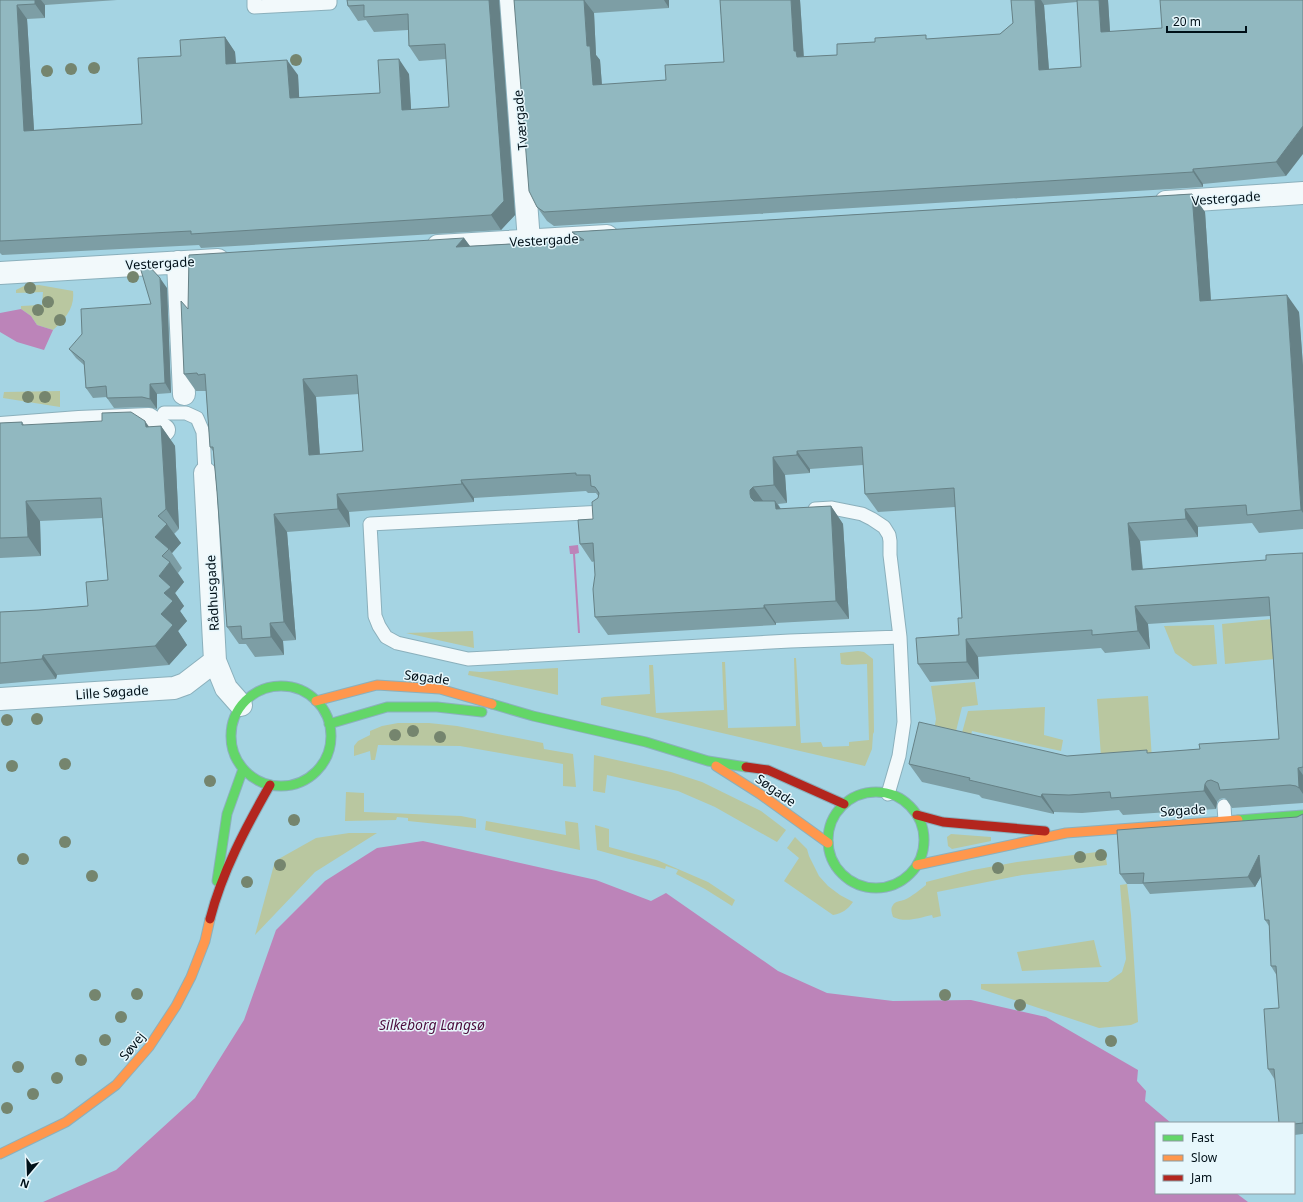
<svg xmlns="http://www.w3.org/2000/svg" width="1303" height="1202" viewBox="0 0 1303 1202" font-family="'Noto Sans',sans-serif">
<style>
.green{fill:#b9c7a0}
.water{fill:#bc84b9}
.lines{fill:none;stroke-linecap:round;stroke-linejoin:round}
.lane-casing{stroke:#8bb0bc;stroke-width:15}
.street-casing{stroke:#8bb0bc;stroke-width:24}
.fast-casing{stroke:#8bb0bc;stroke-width:11}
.slow-casing{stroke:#8bb0bc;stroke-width:11}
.jam-casing{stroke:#8bb0bc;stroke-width:11}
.lane{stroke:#f2f9fb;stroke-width:13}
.street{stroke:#f2f9fb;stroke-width:22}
.fast{stroke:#63d668;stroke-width:9}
.slow{stroke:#ff974d;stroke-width:9}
.jam{stroke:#b3261e;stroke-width:9}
.tree{fill:#75856e}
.wall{fill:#7d9ea5;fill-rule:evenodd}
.shaded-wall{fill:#668186}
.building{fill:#91b8c0;stroke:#668186;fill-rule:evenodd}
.labels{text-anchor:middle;stroke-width:3;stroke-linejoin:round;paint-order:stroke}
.street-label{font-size:13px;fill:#001018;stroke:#e7f7fc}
.water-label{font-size:14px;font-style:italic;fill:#4d0d3d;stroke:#e7f7fc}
</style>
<rect width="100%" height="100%" fill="#a5d4e3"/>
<!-- green -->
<path class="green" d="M39 285 73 291C75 308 65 319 53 330L37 325 31 316 21 309V306L42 305 43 292 16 293V290L24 286Z
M60 391V407L3 398 4 392Z
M1273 619 1274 659 1225 664 1222 624Z
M1214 625 1217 664 1193 666 1175 653 1164 626Z
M473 631 474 648 406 633Z
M858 651 864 652 873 659 874 732 873 734 872 749 865 766 601 705V698L604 697 650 694 649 665H653L656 713 724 710 722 662H725L728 728 796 726 794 658H796L801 743 821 742 823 747 849 746V742L869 740 867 664 847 665 841 664 840 653Z
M558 668V695L468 675 469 671 480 672Z
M975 682 978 705 962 707 955 735 934 730 936 719 931 686Z
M1148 696 1152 760 1102 771 1097 699Z
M1045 707 1044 735 1063 740 1061 751 972 731 969 743 960 740 968 711Z
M398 723H429L457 726 543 743 544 749 573 754 576 787 563 786V764L460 746 378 745 375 760H371L370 751 354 756V746L358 741 370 735V731L382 726Z
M594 755 671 772 702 782 761 811 786 830 777 842 715 807 678 791 607 775 605 793 593 791Z
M346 792 364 793V812L461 816 476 819V828L408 821V818L397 817 396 820 345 821Z
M486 821 566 835 565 821 578 823 580 850 485 830Z
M595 825 609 829V847L657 860 708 882 735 900 732 906 705 889 676 874 678 870 666 866 665 869 597 850Z
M349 833H377L315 872 255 935 275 861 316 838Z
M951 834 991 837V841L952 849 948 846 947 837Z
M795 837 807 849 809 856 819 876 828 886 840 895 853 902C847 910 843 913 833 915L784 881 799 858 787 848Z
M1105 851 1107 865 1022 875 937 892 941 916 933 918 932 915C918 918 906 923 893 917 892 913 890 909 893 905 895 901 901 901 904 900 913 896 919 890 926 885V882L973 870 1017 862Z
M1127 884 1131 915 1138 1022 1131 1025 1099 1028 981 989V984L1108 982 1122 972 1126 959 1120 885Z
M1094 940 1100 965 1102 967 1022 971 1017 952Z"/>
<!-- water -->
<path class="water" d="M21 309 31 316 37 325 53 330 44 350 17 342 0 332V313Z
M578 545 579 553 575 554 580 633H578L573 554H570L569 546Z
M423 841 596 880 651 901 666 893 778 971 827 993 893 1001 971 1000 1046 1017 1138 1070 1137 1081 1146 1091 1145 1101 1171 1123H1156V1193H1236L1248 1202H43L116 1170 195 1098 244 1020 276 930 325 881 377 848Z"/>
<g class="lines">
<!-- lane casing -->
<g class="lane-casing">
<path id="lane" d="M254 0V7L330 3V0
M164 413H186L197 418 203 432 205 473
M815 509 832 508 862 514 872 519 884 527 889 535 890 541V555L900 637 904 722 899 756 888 794
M604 512 370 524 375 616 379 626 386 637 397 643 468 659 790 641 900 637
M1224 806 1225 821"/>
</g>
<!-- street casing -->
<g class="street-casing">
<path id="street" d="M511 0 529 241
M1166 202 1303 193
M438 246 607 236
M178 262 184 394
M0 273 218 260
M0 428 79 422 149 419 164 430
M205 473 215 661 226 688 241 705
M0 699 174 688 185 684 215 661"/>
</g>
<!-- fast casing -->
<g class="fast-casing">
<path id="fast" d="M231 736a50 50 0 1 1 100 0a50 50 0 1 1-100 0Z
M492 704 533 716 646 742 708 761 746 767
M329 724 387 707H437L482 712
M828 840a48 48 0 1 1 96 0a48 48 0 1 1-96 0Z
M1238 820 1303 815
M217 881 227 814 243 769"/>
</g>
<!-- slow casing -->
<g class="slow-casing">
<path id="slow" d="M316 701 377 685 440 689 492 704
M716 766 760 794 828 843
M917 865 1066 833 1238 820
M0 1154 66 1122 116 1085 149 1047 176 1006 191 977 205 941 210 919"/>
</g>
<!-- jam casing -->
<g class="jam-casing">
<path id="jam" d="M746 767 768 770 844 804
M917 815 943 822 1045 831
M210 919C222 872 246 827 270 785"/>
</g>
<!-- lane -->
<use href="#lane" class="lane"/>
<!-- street -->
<use href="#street" class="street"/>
<!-- fast -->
<use href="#fast" class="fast"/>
<!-- slow -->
<use href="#slow" class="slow"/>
<!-- jam -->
<use href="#jam" class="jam"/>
</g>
<!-- trees -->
<g class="tree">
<circle cx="296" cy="60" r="6"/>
<circle cx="94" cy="68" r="6"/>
<circle cx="71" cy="69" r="6"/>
<circle cx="47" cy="71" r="6"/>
<circle cx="133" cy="277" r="6"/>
<circle cx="30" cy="288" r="6"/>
<circle cx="48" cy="302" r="6"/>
<circle cx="38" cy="310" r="6"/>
<circle cx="60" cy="320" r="6"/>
<circle cx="28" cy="397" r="6"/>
<circle cx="45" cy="397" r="6"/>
<circle cx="37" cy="719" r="6"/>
<circle cx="7" cy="720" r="6"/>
<circle cx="413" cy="731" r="6"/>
<circle cx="395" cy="735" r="6"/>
<circle cx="440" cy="737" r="6"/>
<circle cx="65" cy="764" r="6"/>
<circle cx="12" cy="766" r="6"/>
<circle cx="210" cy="781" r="6"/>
<circle cx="294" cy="820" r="6"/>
<circle cx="65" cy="842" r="6"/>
<circle cx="1101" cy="855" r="6"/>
<circle cx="1080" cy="857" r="6"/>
<circle cx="23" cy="859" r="6"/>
<circle cx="280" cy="865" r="6"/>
<circle cx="998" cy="868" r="6"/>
<circle cx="92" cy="876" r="6"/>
<circle cx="247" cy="882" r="6"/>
<circle cx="137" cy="994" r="6"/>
<circle cx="95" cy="995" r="6"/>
<circle cx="945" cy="995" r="6"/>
<circle cx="1020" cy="1005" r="6"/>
<circle cx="121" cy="1017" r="6"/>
<circle cx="105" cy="1040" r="6"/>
<circle cx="1111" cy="1041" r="6"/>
<circle cx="81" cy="1060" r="6"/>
<circle cx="18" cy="1067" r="6"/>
<circle cx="57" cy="1078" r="6"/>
<circle cx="33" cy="1094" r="6"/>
<circle cx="7" cy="1108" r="6"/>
</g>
<!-- wall -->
<path class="wall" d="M0 0H117L45 5V18L27 19 34 130 142 124 181 56 225 37 235 52 236 63 298 75 299 98 380 93 409 74 411 110 449 107 446 59 419 61 409 46 408 30 374 32 366 20 358 21 348 6 347 0H499L515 215 501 230 201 248 199 245 2 255 0 253Z
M514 0H669V8L594 13 596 55 600 60 602 85 666 80 724 62 720 0H800L804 57 837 55 928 39 1000 34 1013 23 1011 0H1108L1110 32 1162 28 1303 0 1286 176 1203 184V187L554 226 547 221 537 207ZM1077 2 1081 67 1049 69 1044 5Z
M1192 194 1205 212 1211 300 1299 312 1303 366V529L1259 533 1252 523 1198 527V537L1140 541 1143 569 1266 560 1303 553V803L1232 808 1226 799 1224 798 1220 799 1217 802 1216 809 1123 815 1119 810 1082 813 1054 812V814L982 798 979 795 922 782 909 764 1149 753 1200 749 1279 739 1270 616 1148 624 1150 649 1105 653 1101 648 978 657 979 679 930 682 918 664 959 635 962 618 955 507 878 512 865 494 863 465 810 469V473L785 475 787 503 778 504 781 509 831 506 843 524 849 619 776 623V625L608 635 595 617V561L592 562 580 544 593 519 599 497 596 493H588L586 491 474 498V502L349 512 350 527 287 532 296 640 283 641 284 655 255 657 246 644H239L227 627 217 492 213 451 210 447 206 391H196L184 374 188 309 464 238 470 246 578 240 572 232ZM359 394 363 451 320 455 316 397Z
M167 288 171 393 157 394V409L148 407 114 408 107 398V397L93 398 86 388 84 365 76 358 69 349 151 304Z
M22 422 24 425 149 427 161 426 175 446 179 529 174 534 181 543 172 553 182 568 178 573 184 582 175 593 184 606 180 611 187 621 178 631 187 645 169 665 57 675 56 679 0 684V612L39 610 88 606 108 580 102 518 40 521 41 556 0 558V423Z
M1303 814V1134L1294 1135V1123L1275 1080 1268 1069 1279 1008 1277 976 1271 966 1269 926 1265 920 1261 876 1255 887 1150 894 1143 884H1127L1120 874 1297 817Z"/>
<!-- shaded-wall -->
<path class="shaded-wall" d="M35 0H41L45 5V18L35 4Z
M489 0H499L515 215 501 230 491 215Z
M584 0 594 13 596 55 600 60 603 100 593 85 587 46Z
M664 0H669V8Z
M791 0H800L804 63 797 57 794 51Z
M1035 0H1041L1044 5 1050 84 1039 70Z
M1099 0H1108L1111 47 1101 32Z
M17 5 27 19 35 146 24 131Z
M225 37 235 52 237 78 226 64Z
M399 59 409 74 412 125 402 110Z
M287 60 298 75 300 113 290 98Z
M1303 126V154L1286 176 1276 162Z
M1193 169 1203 184V187L1193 172Z
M1192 194 1205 212 1212 318 1200 301Z
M464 238 477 256 456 247Z
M160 278 167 288 171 393 165 383Z
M1287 295 1299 312 1303 366V513L1301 510Z
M303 379 316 397 321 473 309 455Z
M150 384 157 394V409L150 399Z
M145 421 159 441 146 427Z
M161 426 175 446 179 529 166 509Z
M797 451 810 469V473L797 455Z
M773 457 785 475 787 503 774 485Z
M461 480 474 498V502L462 484Z
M753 487 766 505 763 508 751 498 750 494V490Z
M337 494 349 512 350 527 338 509Z
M26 501 40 521 41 556 28 537Z
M775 501 788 519 776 509Z
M831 506 843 524 849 619 836 601Z
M1185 509 1198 527V537L1186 519Z
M274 514 287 532 296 640 284 622Z
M1128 523 1140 541 1144 587 1132 570Z
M167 524 181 543 172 553 169 549 155 537Z
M170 562 184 582 175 593 184 606 180 611 187 621 178 631 187 645 169 665 155 646 161 614 164 593 159 576Z
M764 605 776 623V625L764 608Z
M1135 606 1148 624 1150 649 1138 631Z
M270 623 283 641 284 655 271 637Z
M966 639 978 657 979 679 967 662Z
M43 655 57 675 56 679 42 659Z
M1298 768 1303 775V794L1299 788Z
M1205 784 1217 802 1216 809 1204 791Z
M1042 794 1054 812V814L1041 797Z
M1259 855 1267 866 1255 887 1248 877Z"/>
<!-- building -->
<path class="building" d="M0 0H35V4L17 5 24 131 142 124 138 58 181 56 180 40 225 37 226 64 287 60 290 98 380 93 378 60 399 59 402 110 449 107 445 44 409 46 408 14 364 17V5L348 6 347 0H489L504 201 491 215 191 234V231L0 241Z
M514 0H584L587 46H590L593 85 666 80 665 65 724 62 720 0H791L794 51H796L797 57 837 55V44L875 42V38L926 35V39L1000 34 1013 23 1011 0H1035L1039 70 1081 67 1077 0H1099L1101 32 1162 28 1160 0H1303V126L1276 162 1193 169V172L544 212 537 207 529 191Z
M1192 194 1200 301 1287 295 1301 510 1247 515 1246 505 1185 509 1186 519 1128 523 1132 570 1266 560V555L1303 553V767L1298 768 1299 788 1296 786 1290 785 1220 790 1218 783 1211 780 1207 781 1205 784 1204 791 1111 798 1110 792 1069 795 1042 794 1041 797 969 780 970 778 909 764 919 722 1067 756 1147 750V753L1200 749 1199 744 1279 739 1269 597 1135 606 1138 631 1092 635V630L966 639 967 662 918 664 916 638 959 635 958 618H962L954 488 865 494 862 447 797 451V455L773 457 774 485 753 487 750 490V494L751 498 754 501H775L776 509 831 506 836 601 764 605V608L595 617 593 589 595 575 593 543 580 544 578 520 593 519 592 502 598 498 599 493 595 487 591 486 590 475H576V473L461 480 462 484 337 494 338 509 274 514 284 622 270 623 271 637 242 639 241 626 227 627 217 492 213 447H210L205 374 198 375 197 373 184 374 181 301 188 309 189 255 464 238 456 247 584 240 572 232ZM357 375 363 451 309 455 303 379Z
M149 266 160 278 165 383 150 384V399L142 397 107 398 106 386 86 388 84 361 69 349 82 334 81 309 151 304 140 267Z
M131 412 145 421 146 427 161 426 166 509 158 516 167 524 155 537 169 549 162 556 170 562 159 576 171 587 164 593 173 601 161 614 173 625 155 646 43 655 42 659 0 663V612L39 610 88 606 86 582 108 580 101 498 26 501 28 537 0 538V423L22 422V425L102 421V413Z
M1303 814V1123L1294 1124V1123H1279L1274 1069H1268L1264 1009 1279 1008 1276 966H1271L1269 920H1265L1259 855 1248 877 1143 883 1144 873 1120 874 1117 830 1297 817Z"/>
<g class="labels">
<!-- street labels -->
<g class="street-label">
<text transform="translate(520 120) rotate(-95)" y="5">Tværgade</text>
<text transform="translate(1226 198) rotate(-4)" y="5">Vestergade</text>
<text transform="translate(544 240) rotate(-3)" y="5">Vestergade</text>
<text transform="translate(160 263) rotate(-3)" y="5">Vestergade</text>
<text transform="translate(212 593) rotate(-93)" y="5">Rådhusgade</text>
<text transform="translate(427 677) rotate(7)" y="5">Søgade</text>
<text transform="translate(112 692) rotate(-4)" y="5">Lille Søgade</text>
<text transform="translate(776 790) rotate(35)" y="5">Søgade</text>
<text transform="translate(1183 810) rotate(-4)" y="5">Søgade</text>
<text transform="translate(132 1046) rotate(-51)" y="5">Søvej</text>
</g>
<!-- water labels -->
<g class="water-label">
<text x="432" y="1030">Silkeborg Langsø</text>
</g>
</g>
<!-- legend -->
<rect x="1155" y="1122" width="140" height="72" fill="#e7f7fc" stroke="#8b9ba1"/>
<rect x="1163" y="1135" width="20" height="6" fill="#63d668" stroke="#8b9ba1"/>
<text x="1191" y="1142" font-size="12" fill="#001018">Fast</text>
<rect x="1163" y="1155" width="20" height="6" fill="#ff974d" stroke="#8b9ba1"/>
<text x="1191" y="1162" font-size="12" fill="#001018">Slow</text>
<rect x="1163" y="1175" width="20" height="6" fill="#b3261e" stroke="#8b9ba1"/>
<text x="1191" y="1182" font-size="12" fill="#001018">Jam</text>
<!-- north arrow -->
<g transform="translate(28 1174) rotate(199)" stroke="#e7f7fc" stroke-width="3" paint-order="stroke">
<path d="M0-3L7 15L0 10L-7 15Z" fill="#001018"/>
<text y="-6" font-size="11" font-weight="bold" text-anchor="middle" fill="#001018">N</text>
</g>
<!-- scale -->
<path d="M1167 26v6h79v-6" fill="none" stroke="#001018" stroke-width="2"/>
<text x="1173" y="26" font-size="12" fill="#001018" stroke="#e7f7fc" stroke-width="3" paint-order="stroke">20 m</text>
</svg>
